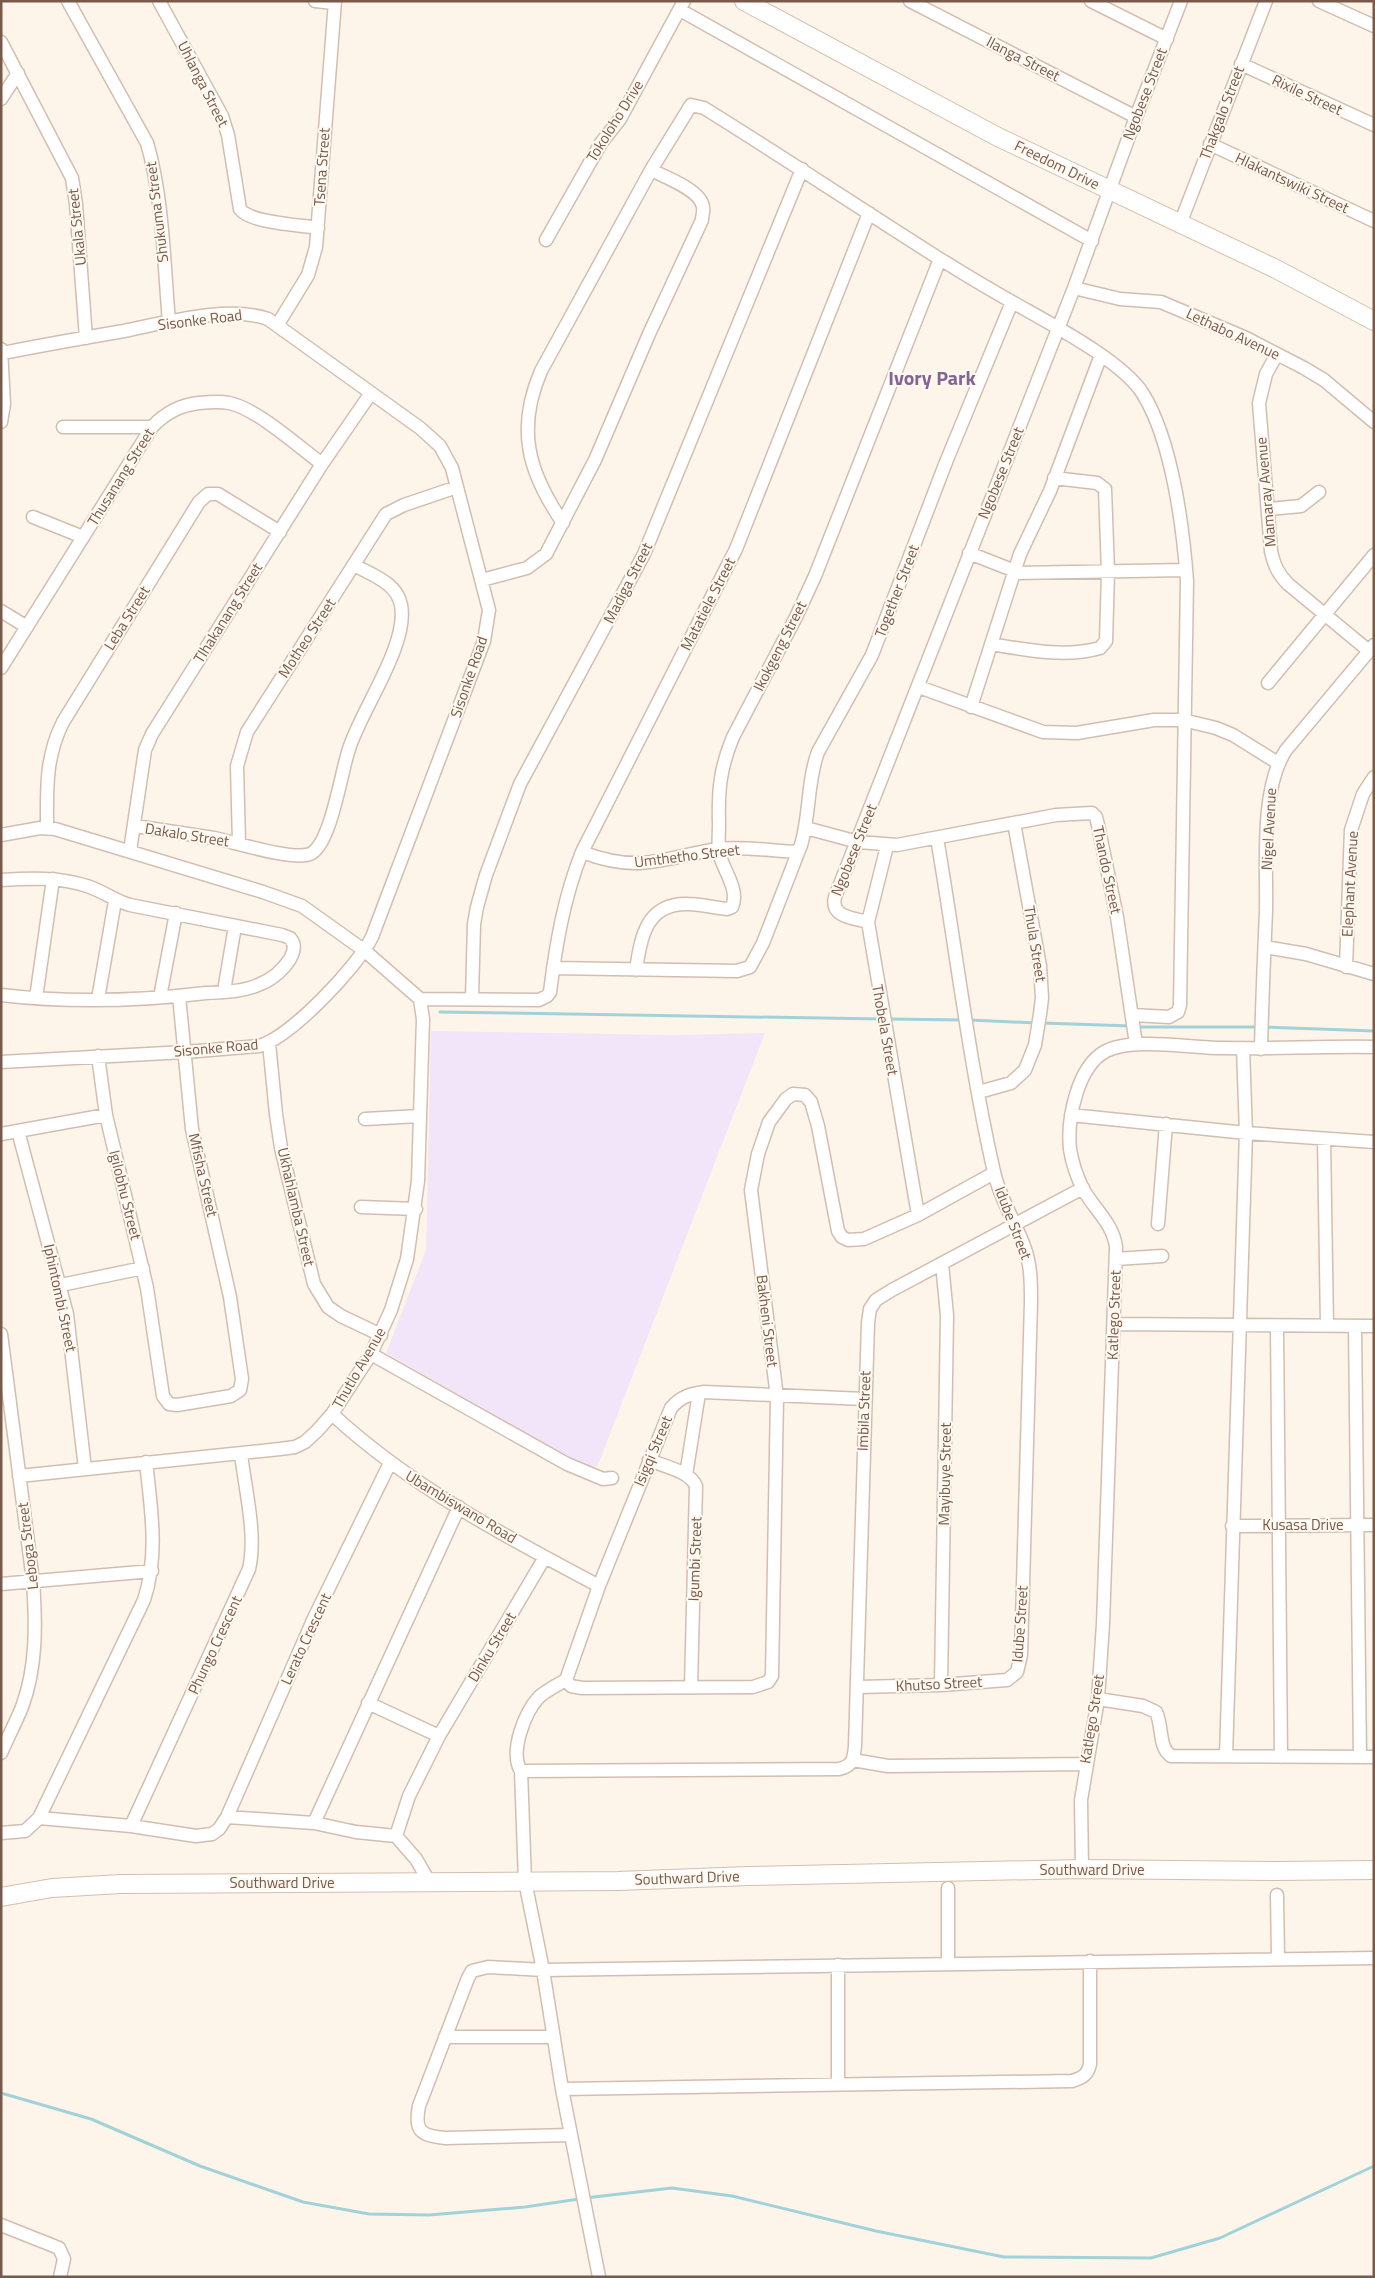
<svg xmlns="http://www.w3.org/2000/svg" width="1375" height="2278" viewBox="0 0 1375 2278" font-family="'Titillium Web',sans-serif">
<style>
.education{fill:#f2e5fa}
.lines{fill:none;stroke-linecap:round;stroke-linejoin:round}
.stream{stroke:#a2d2d9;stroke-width:3}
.street-casing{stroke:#d2beb0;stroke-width:15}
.secondary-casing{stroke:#d5bead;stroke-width:20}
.street{stroke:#fff;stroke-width:12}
.secondary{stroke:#fff;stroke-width:18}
.labels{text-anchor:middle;stroke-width:4;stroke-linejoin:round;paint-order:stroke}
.street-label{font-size:15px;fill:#785a4b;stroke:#fff9f0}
.district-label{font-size:20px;font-weight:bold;fill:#836494;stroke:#fff9f0}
</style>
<rect width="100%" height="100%" fill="#fdf5e9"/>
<!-- education -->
<path class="education" d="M431 1031 674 1035 765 1033 598 1465 588 1468 386 1353 426 1250Z"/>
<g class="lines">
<!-- stream -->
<path class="stream" d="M440 1012 881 1019
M887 1019 963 1020
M970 1020 1036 1023
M1042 1023 1131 1026
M1137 1027H1258
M1264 1027 1374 1031
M1 2093 91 2119 200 2166 303 2202 369 2214 429 2215 525 2207 579 2199
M585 2198 672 2188 732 2196 876 2231 1004 2257 1151 2258 1220 2238 1374 2166"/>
<!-- street casing -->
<g class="street-casing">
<path id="street" d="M68 1 147 143C163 197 164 265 169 322
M159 1 222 116 228 135 240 209C250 223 300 225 318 228
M315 1 334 3
M910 1 1136 117
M1091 1 1167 39
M1319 1 1374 26
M680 10 1092 241
M1 42 72 178 76 204 86 338
M1241 64 1374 125
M1 99 18 73
M1210 144 1374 221
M1180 224 1266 1
M546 240 601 143 620 119 684 1
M1074 288 1120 299 1161 302 1246 338 1304 368 1324 380 1374 422
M278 324 308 275 316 247 335 1
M1 349 4 404 1 422
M1277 354 1266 374 1259 403 1271 551C1274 565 1278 574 1288 584L1369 651
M63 427H152
M1269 509 1301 506 1319 492
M33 517 83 537
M563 523C528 472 516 429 541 371L651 170 691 105 704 108C783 157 861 209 940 259 964 274 989 289 1014 303 1049 323 1123 361 1143 394 1172 441 1183 526 1187 581L1180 1005 1178 1012 1169 1017 1133 1015
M969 553 1015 571
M1015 573 1186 570
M482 580 527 568 546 554 595 460 649 334 702 220C702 216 704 211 703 207 701 190 665 177 651 170
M1 611 27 627
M991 644C1027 650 1065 658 1100 648L1106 641 1108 572 1105 489 1097 483 1054 478
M1 668 152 427C165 413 180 405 199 403 209 402 219 401 229 403 256 408 299 447 322 464
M1268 683 1374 555
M919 687 1043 732 1077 733 1154 720H1183L1216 728 1233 735 1278 763
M971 707 1020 554 1050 491 1101 355
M135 826C161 830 188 834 214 838 235 842 292 861 310 854 331 845 341 772 349 749 361 710 409 644 401 605 397 583 372 575 354 565
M47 828C47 789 45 758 63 722L199 502 208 494H218L280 532
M806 828 858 842 897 845 1056 815 1092 813 1096 817 1098 825 1117 917 1136 1044
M1 835 40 828 55 829 263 892 302 906 365 951 420 999 539 1000 547 996 550 992C556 944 564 897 582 852L736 549 869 213
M239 843 237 766 247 732 386 514 404 505 457 487
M887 846 868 922 918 1215
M130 851 145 750 152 734 322 464 371 393
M582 852C640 874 661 858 718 849 744 846 772 851 798 852
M1 880C30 878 60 877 87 886 103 891 115 901 130 905L282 935 290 938C296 945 294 951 290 959 283 970 271 980 258 985 242 992 223 992 206 993 139 1001 69 1003 1 995
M868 922C853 918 830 917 835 897L1074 288 1136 117 1181 1
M1265 947 1306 954 1374 974
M1346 967 1351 830 1363 794 1374 777
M553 968 737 971 750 967 763 943 801 845C810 815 807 782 818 752L872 655 946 462 1012 302
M636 970C641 937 646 903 688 904 702 904 714 908 727 909L732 907C740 889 722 869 719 852 718 843 719 833 719 824 718 791 720 768 733 737L796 617 815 576 940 259
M224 991 235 926
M160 997 176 913
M36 998 53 879
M472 998 474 924 477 907 486 875 520 784 644 554 802 169
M98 999 115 901
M269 1043 276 1114 281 1148 314 1284 328 1307 341 1316 381 1335
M1261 1049C1262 1003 1264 957 1266 911 1267 864 1260 789 1286 750L1374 645
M98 1056 106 1115 147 1288 163 1396 169 1404 177 1405 231 1396 240 1390 242 1379 230 1297 192 1129 179 996
M1 1062 185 1052 259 1046C291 1037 357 967 372 937L484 641 489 610 452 468 440 446 420 428 268 319C229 305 164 323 124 331 83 338 43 345 3 353
M979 1092 1011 1083 1025 1070 1035 1045 1040 1014 1042 998 1040 966 1014 823
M1071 1115 1246 1133 1374 1142
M365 1119 419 1116
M18 1131 67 1314 85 1469
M1 1134 106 1115
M1324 1139 1327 1326
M361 1207 416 1209
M1158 1224 1166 1124
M1116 1259 1162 1256
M61 1285 143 1268
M1114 1324 1374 1326
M1277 1326 1281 1757
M1355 1326 1360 1757
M1 1334 33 1581C36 1623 37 1667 22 1707 16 1722 8 1737 1 1753
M371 1354 567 1464 603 1479 612 1478
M332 1414C410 1486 506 1537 599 1586
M649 1460C663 1466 690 1471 696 1486L691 1687
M686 1475 699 1393
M19 1476 280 1449 295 1447 305 1442 317 1431 332 1414 371 1354 391 1310 407 1259 418 1181 423 1019 420 999
M1232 1526 1374 1525
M1 1584 152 1571
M566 1680 571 1686 582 1688 753 1687 768 1682 772 1676 777 1397 751 1190 758 1154 769 1122 786 1099 793 1094 805 1095 811 1102 818 1126 838 1231 842 1237 848 1240 864 1239 918 1215 994 1173
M566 1680C557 1685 547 1690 539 1697 525 1712 509 1752 521 1771L525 1881 543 1970 562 2089 599 2277
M566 1680 599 1586 671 1408C680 1397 690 1394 704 1392L864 1399
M941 1685 947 1315 942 1264
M858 1687 941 1685 1007 1680 1017 1672 1021 1655 1031 1302C1031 1283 1031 1264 1024 1246 1015 1221 1000 1199 994 1172 969 1062 956 949 937 838
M1098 1699 1143 1706 1156 1712C1163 1726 1158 1747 1171 1756L1374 1757
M368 1703 439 1736
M1226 1756 1246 1133 1243 1048
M853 1760 888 1766 1086 1764
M521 1771 839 1769C853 1766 854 1758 855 1746L868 1323 870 1309 876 1300 892 1290 1083 1188
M227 1817 314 1823 356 1832 396 1836 416 1859 430 1883
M39 1818 131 1826 196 1836 212 1834 219 1829 227 1817 314 1618 390 1463
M314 1823 459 1507
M131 1826 249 1569C257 1535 245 1489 241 1454
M1 1833 25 1831 39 1818 144 1600C159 1554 151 1509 146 1462
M396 1836 409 1796 439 1736 545 1557
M1082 1869 1081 1800 1098 1699 1103 1624 1116 1247C1113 1223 1094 1209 1083 1189 1077 1177 1072 1162 1070 1149 1067 1120 1077 1066 1106 1051 1133 1037 1191 1048 1222 1048 1273 1049 1323 1046 1374 1047
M1277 1895 1278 1958
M948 1964V1888
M838 1965V2085
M445 2037H554
M562 2089 1072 2081C1082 2078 1088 2075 1090 2064V1961
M571 2135 445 2138C421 2136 414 2131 419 2106L468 1978 472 1971 488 1967 543 1970 1374 1958
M1 2225 59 2248 64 2259 60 2277"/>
</g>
<!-- secondary casing -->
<g class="secondary-casing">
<path id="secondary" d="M744 1 998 137 1276 269 1374 321
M1 1897 52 1888 121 1884 618 1881 749 1876 1082 1869 1275 1871 1374 1870"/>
</g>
<!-- street -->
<use href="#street" class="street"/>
<!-- secondary -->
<use href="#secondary" class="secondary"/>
</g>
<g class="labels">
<!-- street labels -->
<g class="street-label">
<text transform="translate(1023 59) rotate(27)" y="5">Ilanga Street</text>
<text transform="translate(203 84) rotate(63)" y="5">Uhlanga Street</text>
<text transform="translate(1145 94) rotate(-69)" y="5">Ngobese Street</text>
<text transform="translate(1307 95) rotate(25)" y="5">Rixile Street</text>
<text transform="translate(1222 113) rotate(-69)" y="5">Thakgalo Street</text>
<text transform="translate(615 121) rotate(-58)" y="5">Tokoloho Drive</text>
<text transform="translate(1057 165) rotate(26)" y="5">Freedom Drive</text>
<text transform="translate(322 167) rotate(-86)" y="5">Tsena Street</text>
<text transform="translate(1292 183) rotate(25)" y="5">Hlakantswiki Street</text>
<text transform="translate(157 212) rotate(-97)" y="5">Shukuma Street</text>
<text transform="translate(77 227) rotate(-96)" y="5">Ukala Street</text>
<text transform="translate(200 320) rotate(-7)" y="5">Sisonke Road</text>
<text transform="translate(1233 334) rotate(25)" y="5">Lethabo Avenue</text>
<text transform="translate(1001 473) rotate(-68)" y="5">Ngobese Street</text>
<text transform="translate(121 477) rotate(-58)" y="5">Thusanang Street</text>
<text transform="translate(1266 492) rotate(-95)" y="5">Mamaray Avenue</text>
<text transform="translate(628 583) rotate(-63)" y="5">Madiga Street</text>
<text transform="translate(897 591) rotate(-69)" y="5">Together Street</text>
<text transform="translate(708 604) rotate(-63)" y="5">Matatiele Street</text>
<text transform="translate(228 613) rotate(-58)" y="5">Tlhakanang Street</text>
<text transform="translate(127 618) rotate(-58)" y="5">Leba Street</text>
<text transform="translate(307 638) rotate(-57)" y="5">Motheo Street</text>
<text transform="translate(780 646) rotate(-63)" y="5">Ikokgeng Street</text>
<text transform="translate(469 677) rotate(-71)" y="5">Sisonke Road</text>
<text transform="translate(1269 829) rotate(-87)" y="5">Nigel Avenue</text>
<text transform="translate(187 835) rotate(9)" y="5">Dakalo Street</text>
<text transform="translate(854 850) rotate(-68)" y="5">Ngobese Street</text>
<text transform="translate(687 856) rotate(-7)" y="5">Umthetho Street</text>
<text transform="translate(1107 870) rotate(78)" y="5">Thando Street</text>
<text transform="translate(1350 884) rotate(-87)" y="5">Elephant Avenue</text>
<text transform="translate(1035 944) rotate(81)" y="5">Thula Street</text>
<text transform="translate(885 1030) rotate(80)" y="5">Thobela Street</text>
<text transform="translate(216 1048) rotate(-5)" y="5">Sisonke Road</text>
<text transform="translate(203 1175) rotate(77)" y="5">Mfisha Street</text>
<text transform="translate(125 1195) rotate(76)" y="5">Igilobhu Street</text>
<text transform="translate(296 1207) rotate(77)" y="5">Ukhahlamba Street</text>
<text transform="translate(1013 1223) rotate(69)" y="5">Idube Street</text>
<text transform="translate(60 1298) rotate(78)" y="5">Iphintombi Street</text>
<text transform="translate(1114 1315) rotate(-88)" y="5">Katlego Street</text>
<text transform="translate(767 1321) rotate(83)" y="5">Bakheni Street</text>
<text transform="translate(359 1368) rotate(-60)" y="5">Thutlo Avenue</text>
<text transform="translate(864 1411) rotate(-88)" y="5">Imbila Street</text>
<text transform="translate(653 1451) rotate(-67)" y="5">Isigqi Street</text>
<text transform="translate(945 1474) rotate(-89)" y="5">Mayibuye Street</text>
<text transform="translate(461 1507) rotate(31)" y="5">Ubambiswano Road</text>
<text x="1303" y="1530">Kusasa Drive</text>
<text transform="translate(28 1546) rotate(-97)" y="5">Leboga Street</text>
<text transform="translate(695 1559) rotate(-88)" y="5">Igumbi Street</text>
<text transform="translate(1020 1624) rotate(-86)" y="5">Idube Street</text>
<text transform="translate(306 1639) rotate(-65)" y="5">Lerato Crescent</text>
<text transform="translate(215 1645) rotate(-65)" y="5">Phungo Crescent</text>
<text transform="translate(492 1647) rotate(-59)" y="5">Dinku Street</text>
<text transform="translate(939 1684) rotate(-3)" y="5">Khutso Street</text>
<text transform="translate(1092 1719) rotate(-81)" y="5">Katlego Street</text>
<text x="1092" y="1875">Southward Drive</text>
<text transform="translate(687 1878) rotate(-2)" y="5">Southward Drive</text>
<text x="282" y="1888">Southward Drive</text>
</g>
<!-- district labels -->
<g class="district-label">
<text x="932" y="385">Ivory Park</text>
</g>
</g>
<!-- border -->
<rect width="1375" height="2278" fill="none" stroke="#785a4b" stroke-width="5"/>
</svg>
